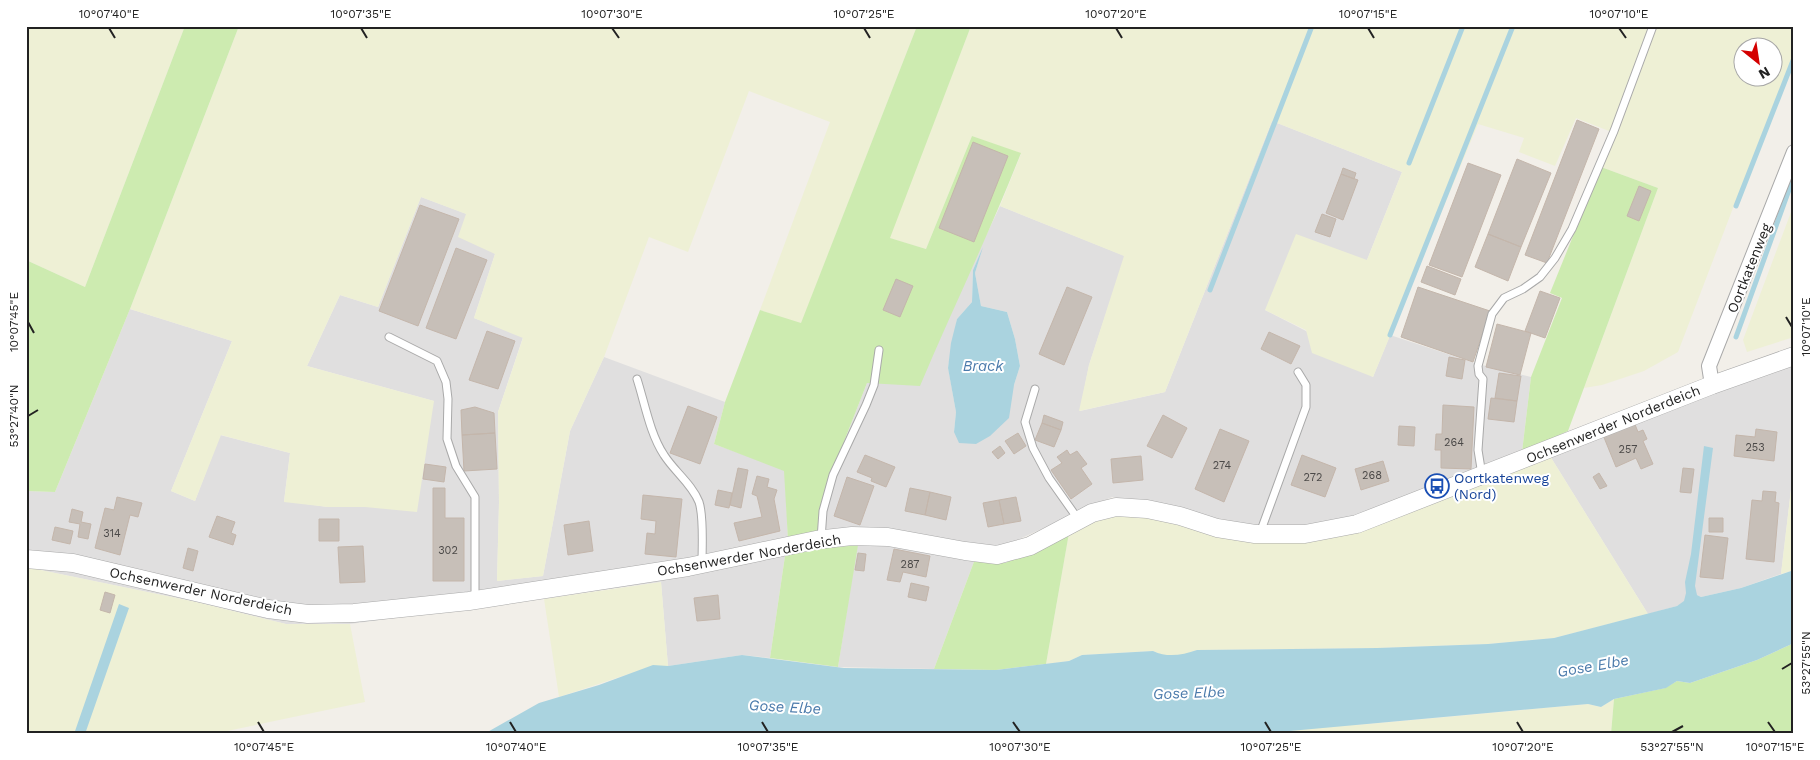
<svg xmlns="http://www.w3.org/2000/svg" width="1820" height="760" viewBox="0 0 1820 760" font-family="'Work Sans',sans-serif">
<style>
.residential{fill:#e0dfdf;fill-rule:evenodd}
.farmland{fill:#eef0d5;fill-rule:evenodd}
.grass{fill:#cdebb0}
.water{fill:#aad3df}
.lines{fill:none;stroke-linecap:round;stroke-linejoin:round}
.stream{stroke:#aad3df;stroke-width:5}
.building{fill:#c7bfb8;stroke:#c4b6ab}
.service-casing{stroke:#a9a9a9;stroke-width:9}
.minor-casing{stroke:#a9a9a9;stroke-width:16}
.tertiary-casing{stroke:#a9a9a9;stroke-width:19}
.service{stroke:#fff;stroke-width:7}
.minor{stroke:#fff;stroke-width:14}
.tertiary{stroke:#fff;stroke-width:18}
.ticks{fill:none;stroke:#222;stroke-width:2}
.labels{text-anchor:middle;stroke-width:4;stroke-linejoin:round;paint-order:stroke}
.number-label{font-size:11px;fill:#4b4948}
.street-label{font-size:14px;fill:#222;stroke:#fff}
.transit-label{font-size:14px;fill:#164399;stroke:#fff;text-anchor:start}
.water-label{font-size:15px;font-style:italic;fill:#4a7aab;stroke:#fff}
.neatline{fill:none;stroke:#222;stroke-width:2}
.ticks-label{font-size:12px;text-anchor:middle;fill:#222}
</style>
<rect width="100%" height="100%" fill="#f2efe9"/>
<!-- residential -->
<path class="residential" d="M1272 121 1402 172 1367 260 1265 310 1306 331 1373 377 1390 335 1478 364 1531 377 1522 452 1374 510 1331 522 1285 527 1246 524 1112 497 975 559 934 669 838 667 857 545 818 549 785 556 770 658 742 655 668 666 661 582 350 624H286L196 602 26 567V491L55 492 130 309 232 341 171 491 195 501 220 435 290 453 284 501 328 507H365L434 401 307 366 340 295 378 307 421 197 467 214 495 254 474 318 523 337 498 412 499 503 497 581 543 576 570 431 604 357 725 402 714 444 785 470 788 539 845 439 867 383 975 259 1000 206 1125 256 1089 365 1080 411 1165 392ZM981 253 975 273 981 306 1007 312 1015 339 1020 366 1014 385 954 432 956 412 948 367 957 319 972 302 973 270Z
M1794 362V464L1781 574 1741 588 1701 597 1697 595 1677 606 1648 614 1550 456Z"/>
<!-- farmland -->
<path class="farmland" d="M26 26H185L85 287 26 260Z
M239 26H917L801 324 760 310 830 122 749 91 688 252 649 237 604 357 570 431 543 576 497 581 499 503 498 412 523 338 474 318 495 254 458 237 466 214 421 197 378 307 340 295 307 366 434 401 417 512 365 507H328L284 502 290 453 221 435 195 501 171 491 232 341 130 309Z
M971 26H1794V58L1733 208 1678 352 1644 371 1602 385 1584 388 1658 188 1601 167 1614 133 1576 118 1555 166 1519 152 1524 138 1478 124 1373 377 1312 353 1306 330 1265 310 1296 234 1367 260 1402 172 1272 121 1165 392 1079 411 1089 365 1124 256 1000 206 1021 154 972 136 926 249 889 238ZM1742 48H1772V78H1742Z
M1794 204V337L1747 352 1743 340Z
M1550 456 1648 614 1554 638 1488 644 1377 648 1197 650 1183 655H1162L1153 651 1082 655 1069 661 1046 664 1069 533 1109 515 1179 521 1356 531Z
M1794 464V570L1781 574Z
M26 567 196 602 286 624H350L365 702 213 734H26Z
M661 582 668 666H653L559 697 544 599Z
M1614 699 1611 734H1191L1368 724 1588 704 1601 707Z"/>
<!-- grass -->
<path class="grass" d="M185 26H239L130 309 55 492 26 491V260L85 287Z
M917 26H971L890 238 926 249 972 136 1021 153C990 232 953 308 920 386L867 383 845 439 820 530 788 540 784 471 714 444 725 402 760 310 801 323Z
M1601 167 1658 188 1568 431 1522 452 1531 377 1562 298 1550 293Z
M1069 533 1046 664 996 670 934 669 975 559 1005 563Z
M858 545 838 667 770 658 785 556 818 549Z
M1794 643V734H1611L1614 699 1665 688 1677 681 1690 683 1757 660Z"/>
<!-- water -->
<path class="water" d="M983 247 975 273 981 306 1007 312 1015 339 1020 366 1014 385 1009 418 990 436 976 444 959 443 954 432 956 412 948 368 951 343 957 319 972 302 973 270Z
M1704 446 1713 448 1695 586 1697 595 1701 597 1741 588 1794 570V643L1757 660 1690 683 1677 681 1666 688 1614 699 1601 707 1588 704 1290 731 1191 734H675L657 732 649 734H484L539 703 599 685 653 665 668 666 742 655 844 668 996 670 1069 661 1082 655 1153 651C1168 658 1182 655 1197 650L1377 648 1488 644 1554 638 1677 606 1684 601 1686 593 1685 582 1691 554Z
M119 604 129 608 85 734H74Z"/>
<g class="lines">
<!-- stream -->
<path class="stream" d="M1409 163 1463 26
M1736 206 1794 58
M1210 290 1312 26
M1390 335 1513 26
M1736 337 1794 176"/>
</g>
<!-- building -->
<path class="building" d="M1577 120 1599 129 1547 263 1525 255Z
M973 142 1008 156 974 242 939 228Z
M1517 159 1551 173 1521 247 1488 234Z
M1468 163 1501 175 1462 277 1429 265Z
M1343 168 1356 173 1354 179 1341 174Z
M1341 174 1358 180 1343 220 1326 213Z
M1639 186 1651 191 1639 221 1627 216Z
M420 205 459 219 418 326 379 311Z
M1322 214 1336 219 1330 237 1315 232Z
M1488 234 1521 247 1508 281 1475 267Z
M456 248 487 260 456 339 426 328Z
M1427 266 1461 279 1455 295 1421 282Z
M896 279 913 286 900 317 883 310Z
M1067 287 1092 297 1064 365 1039 354Z
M1418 287 1490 311 1473 362 1401 337Z
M1540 291 1560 298 1545 338 1525 331Z
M1497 324 1531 333 1520 375 1486 367Z
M487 331 515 341 498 389 469 380Z
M1269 332 1300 346 1291 364 1261 349Z
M1449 357 1465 360 1462 379 1446 376Z
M1499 373 1521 376 1517 401 1495 398Z
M1491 398 1517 401 1514 422 1488 419Z
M1443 405 1474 407 1471 469 1441 468V450H1435L1436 434H1442Z
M688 406 717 417 700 464 670 453Z
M475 407 494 413 495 433 462 435 461 410Z
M1044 415 1063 422 1061 430 1042 423Z
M1163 415 1187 428 1172 458 1147 446Z
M1634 422 1638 432 1643 430 1647 439 1643 441 1653 464 1641 469 1636 458 1616 467 1603 435Z
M1042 423 1061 430 1054 447 1035 440Z
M1399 426 1415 427 1414 446 1398 445Z
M1220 429 1249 441 1224 502 1195 489Z
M1756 429 1777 432 1774 461 1734 456 1736 435 1755 437Z
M495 433 497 469 464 471 462 435Z
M1018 433 1026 446 1014 454 1005 441Z
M1000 446 1005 453 998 459 992 452Z
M1067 450 1070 455 1077 451 1087 464 1081 468 1092 484 1071 499 1051 470 1062 463 1057 457Z
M865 455 895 467 886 487 871 481 872 478 857 472Z
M1302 455 1336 468 1325 497 1291 485Z
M1141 456 1143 480 1113 483 1111 459Z
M1383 461 1389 481 1361 490 1355 469Z
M425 464 446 467 444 482 423 479Z
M738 468 748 470 741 508 730 505Z
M1683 468 1694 469 1691 493 1680 492Z
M1599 473 1607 486 1600 489 1593 477Z
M757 476 769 479 767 487 777 490 774 499 780 531 739 541 734 523 762 517 757 496 752 494Z
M847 477 874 486 860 525 834 516Z
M433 488H445V518H464V581H433Z
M910 488 930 492 925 515 905 511Z
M718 490 732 493 729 508 715 505Z
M1763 491 1776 492 1775 502 1779 503 1774 562 1746 559 1752 500 1762 501Z
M930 492 951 497 946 520 925 515Z
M643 495 682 499 676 557 645 554 647 533 655 534 656 521 641 519Z
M117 497 142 503 138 517 130 515 120 555 95 548 105 508 114 510Z
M1016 497 1021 521 1004 524 999 500Z
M999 500 1004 524 988 527 983 503Z
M72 509 83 512 81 522 91 524 88 539 78 537 80 524 69 522Z
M217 516 235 522 231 533 236 535 233 545 209 537Z
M1709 518H1723V532H1709Z
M319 519H339V541H319Z
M589 521 593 551 568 555 564 525Z
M55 527 73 531 70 544 52 540Z
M1705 535 1728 538 1723 579 1700 577Z
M363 546 365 582 340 583 338 547Z
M188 548 198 551 193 571 183 568Z
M894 549 930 556 926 577 903 572 900 582 887 580Z
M858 553 866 554 864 571 855 570Z
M911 583 929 587 926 601 908 597Z
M105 592 115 595 110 613 100 610Z
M718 595 720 619 697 621 694 598Z"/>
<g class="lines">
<!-- service casing -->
<g class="service-casing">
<path id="service" d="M389 337 437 361 446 382 448 399 447 439 456 466 475 497V600
M637 379C645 404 650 434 664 455 674 471 692 484 699 502 704 517 702 547 702 563
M1035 389 1025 422 1033 448 1049 478 1078 519
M1482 475 1478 450 1483 379 1479 374 1478 366 1492 314 1504 298 1523 289 1540 277 1555 258 1572 229 1614 131 1653 26
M1260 533 1306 407V385L1298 372
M821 539 823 511 833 475 866 405 874 385 879 350"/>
</g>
<!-- minor casing -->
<g class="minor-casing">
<path id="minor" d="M1712 385 1709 366 1794 152"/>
</g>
<!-- tertiary casing -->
<g class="tertiary-casing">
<path id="tertiary" d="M26 559 73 563 268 609 308 614 354 613 469 601 688 567 816 540 852 536 888 537 965 551 997 555 1030 546 1092 513 1116 507 1147 509 1180 516 1217 528 1255 534H1305L1357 524 1712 385 1794 356"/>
</g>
<!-- service -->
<use href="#service" class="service"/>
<!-- minor -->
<use href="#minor" class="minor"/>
<!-- tertiary -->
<use href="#tertiary" class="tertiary"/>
</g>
<!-- ticks -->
<path class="ticks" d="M109 28 115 38M361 28 367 38M612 28 619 38M864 28 870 38M1116 28 1122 38M1368 28 1374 38M1619 28 1626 38M1786 317 1792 327M28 322 34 333M28 416 38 410M1782 669 1792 663M258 722 264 732M510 722 516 732M762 722 768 732M1013 722 1020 732M1265 722 1271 732M1517 722 1523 732M1768 722 1775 732M1672 732 1683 726"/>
<!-- icons -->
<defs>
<g id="bus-ring" transform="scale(1.25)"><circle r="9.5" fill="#fff" stroke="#1a4fb4" stroke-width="1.5"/><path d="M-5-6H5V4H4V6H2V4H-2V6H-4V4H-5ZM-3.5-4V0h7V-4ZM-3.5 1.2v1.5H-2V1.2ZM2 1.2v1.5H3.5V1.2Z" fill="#1a4fb4"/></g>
</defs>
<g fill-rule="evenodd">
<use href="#bus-ring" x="1437" y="486"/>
</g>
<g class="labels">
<!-- number labels -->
<g class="number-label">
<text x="1454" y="446">264</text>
<text x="1755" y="451">253</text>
<text x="1628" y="453">257</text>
<text x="1222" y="469">274</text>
<text x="1372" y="479">268</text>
<text x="1313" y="481">272</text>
<text x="112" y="537">314</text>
<text x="448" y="554">302</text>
<text x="910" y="568">287</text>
</g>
<!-- street labels -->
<g class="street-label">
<text transform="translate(1749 268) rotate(-68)" y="5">Oortkatenweg</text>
<text transform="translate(1613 424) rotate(-22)" y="5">Ochsenwerder Norderdeich</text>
<text transform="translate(749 555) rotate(-10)" y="5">Ochsenwerder Norderdeich</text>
<text transform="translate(201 591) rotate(12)" y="5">Ochsenwerder Norderdeich</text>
</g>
<!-- transit labels -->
<g class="transit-label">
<text x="1454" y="483">Oortkatenweg<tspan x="1454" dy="16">(Nord)</tspan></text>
</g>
<!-- water labels -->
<g class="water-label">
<text x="983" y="371">Brack</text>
<text transform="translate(1593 666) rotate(-10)" y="5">Gose Elbe</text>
<text transform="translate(1189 693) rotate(-2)" y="5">Gose Elbe</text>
<text transform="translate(785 707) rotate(3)" y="5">Gose Elbe</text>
</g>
</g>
<!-- border -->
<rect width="1820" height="760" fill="none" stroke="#ffffff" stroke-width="55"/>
<!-- north arrow -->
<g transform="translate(1758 62) rotate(150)"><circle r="24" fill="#ffffff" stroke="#a7a7a7"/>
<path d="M0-4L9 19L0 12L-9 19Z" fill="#d40000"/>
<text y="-8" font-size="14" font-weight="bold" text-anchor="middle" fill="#222222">N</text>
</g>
<rect x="28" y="28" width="1764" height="704" class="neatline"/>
<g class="ticks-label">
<text x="109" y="18">10°07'40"E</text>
<text x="361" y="18">10°07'35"E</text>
<text x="612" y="18">10°07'30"E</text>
<text x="864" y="18">10°07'25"E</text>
<text x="1116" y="18">10°07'20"E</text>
<text x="1368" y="18">10°07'15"E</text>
<text x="1619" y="18">10°07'10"E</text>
<text transform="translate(14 322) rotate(-90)" y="4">10°07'45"E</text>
<text transform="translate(1806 327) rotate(-90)" y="4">10°07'10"E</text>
<text transform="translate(14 416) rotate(-90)" y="4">53°27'40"N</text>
<text transform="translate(1806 663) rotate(-90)" y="4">53°27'55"N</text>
<text x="264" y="751">10°07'45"E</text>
<text x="516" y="751">10°07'40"E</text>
<text x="768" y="751">10°07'35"E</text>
<text x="1020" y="751">10°07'30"E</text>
<text x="1271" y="751">10°07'25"E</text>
<text x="1523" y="751">10°07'20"E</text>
<text x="1672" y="751">53°27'55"N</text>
<text x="1775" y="751">10°07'15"E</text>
</g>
</svg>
